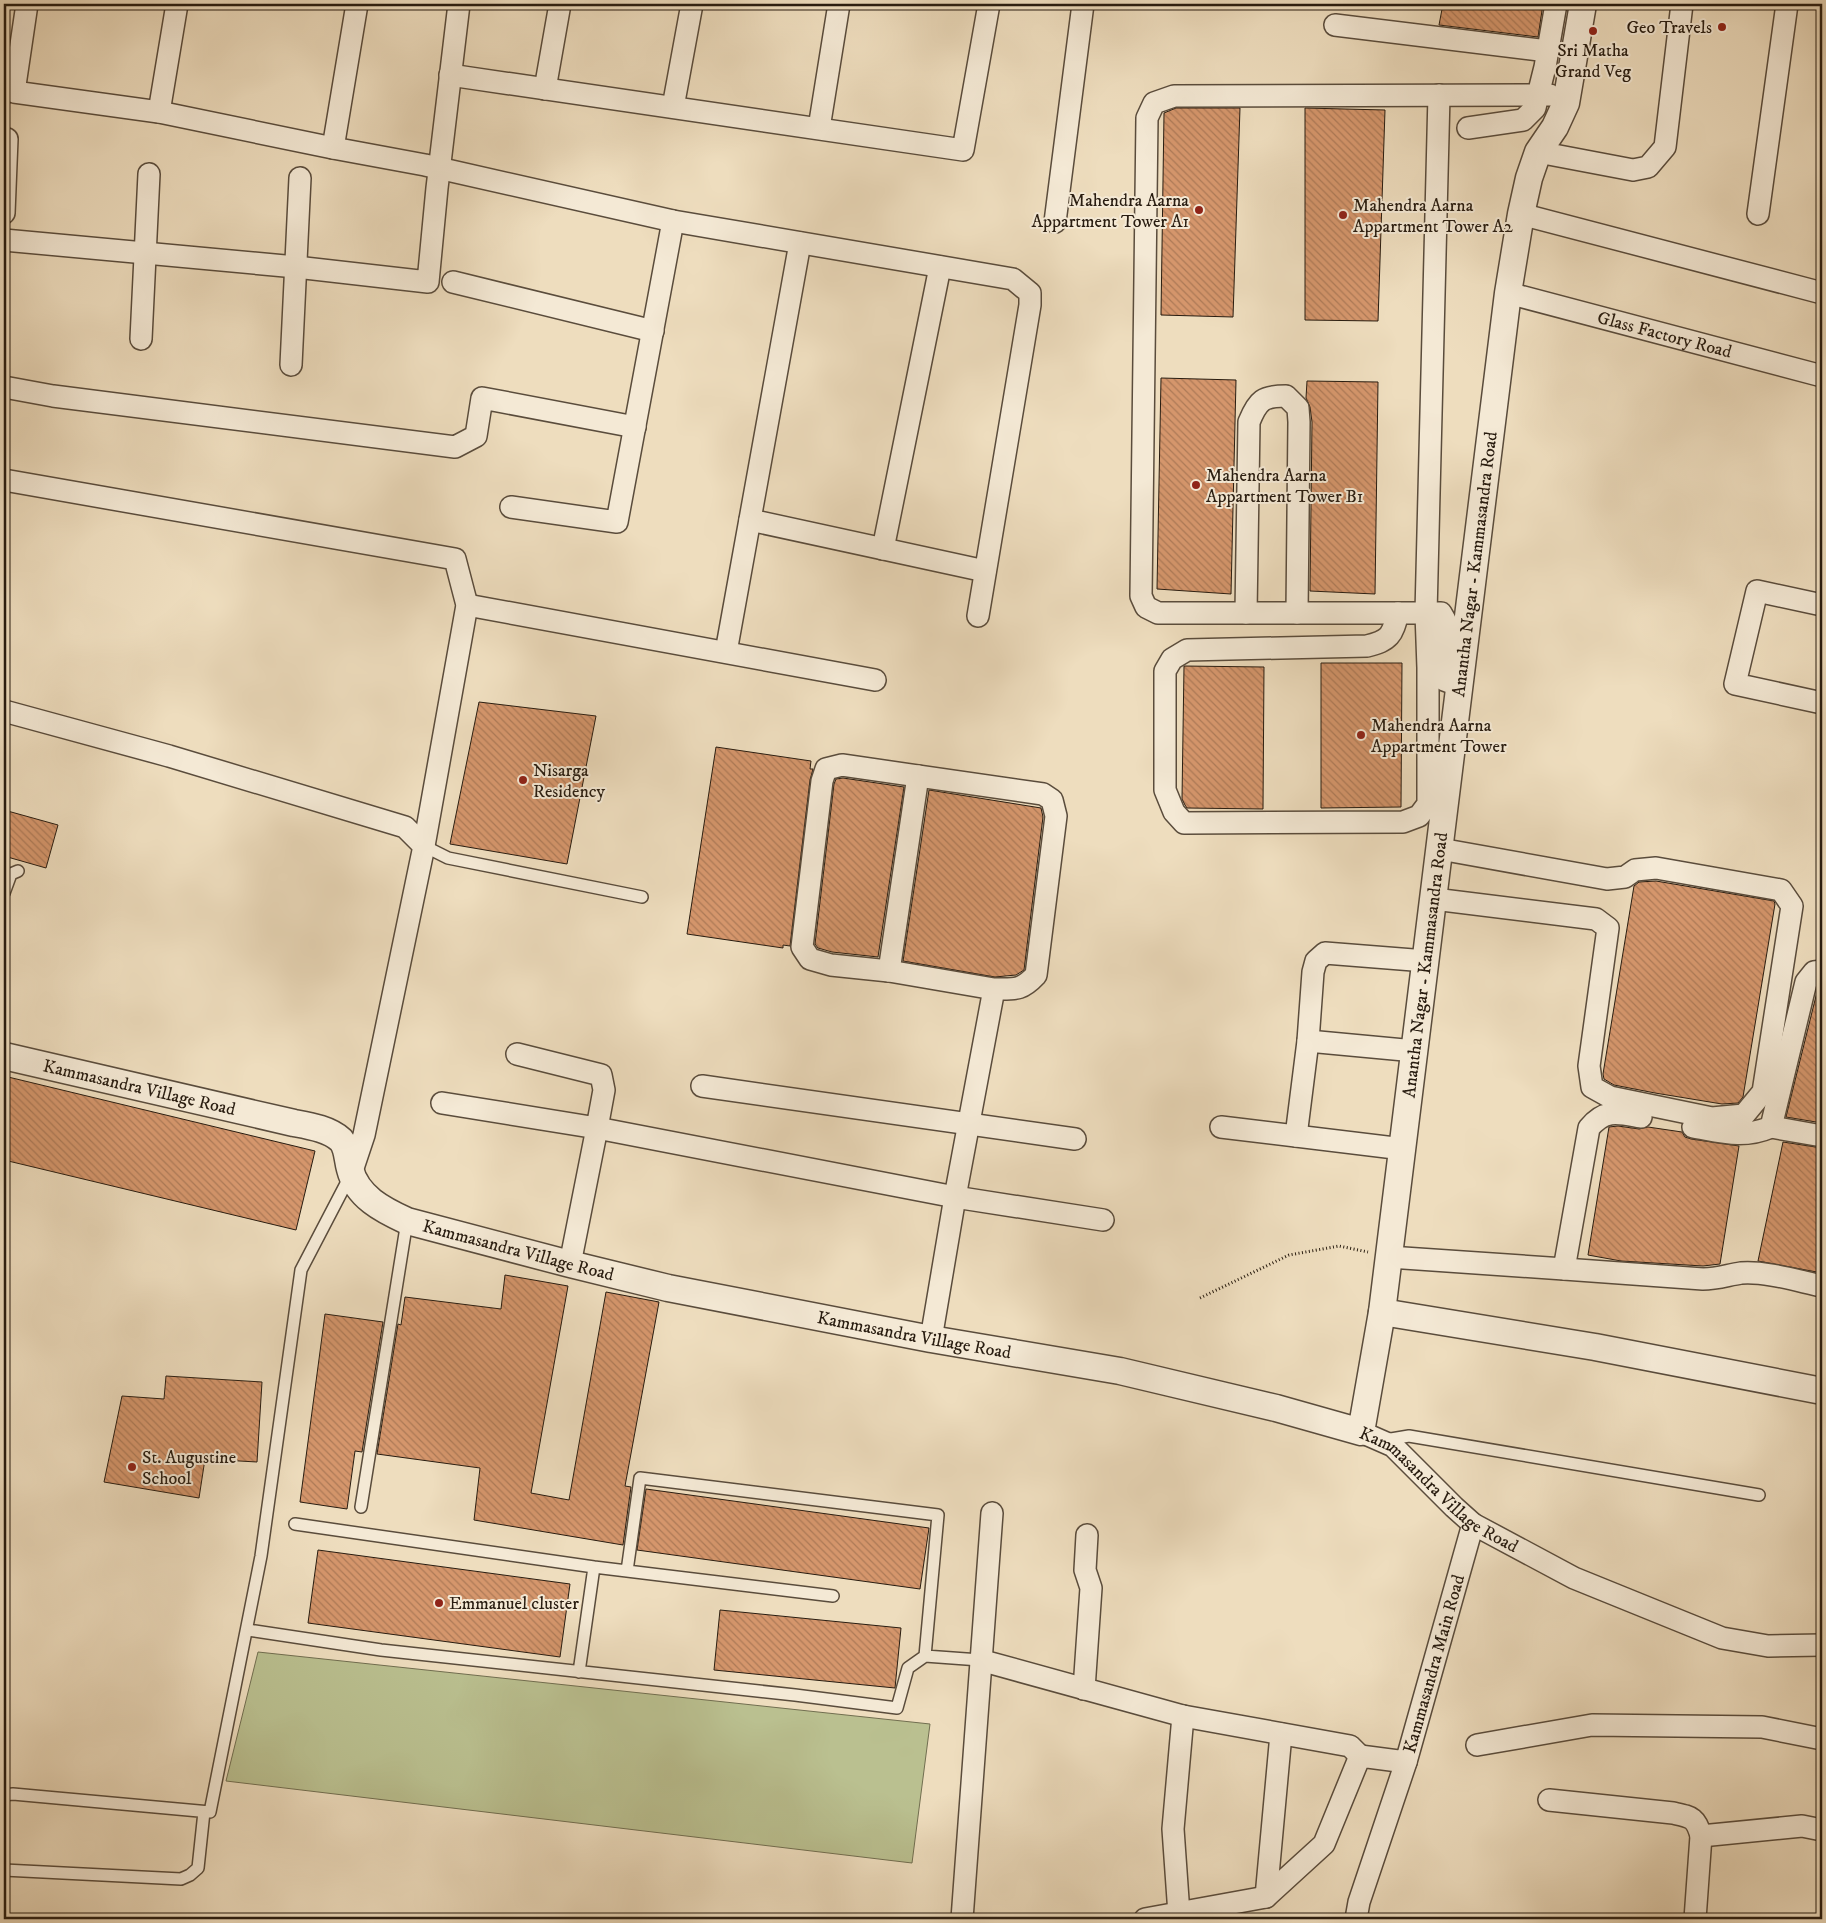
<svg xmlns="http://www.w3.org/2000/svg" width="1826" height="1923" viewBox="0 0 1826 1923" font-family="'IM FELL DW Pica',serif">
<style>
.green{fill:#bac090;stroke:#716e50}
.building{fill:url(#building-back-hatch);stroke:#281c10}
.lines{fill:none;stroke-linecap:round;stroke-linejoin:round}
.service-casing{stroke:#5a4c3c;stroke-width:14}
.minor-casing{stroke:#5a4c3c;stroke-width:24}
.tertiary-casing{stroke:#5a4c3c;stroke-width:29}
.path{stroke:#281c10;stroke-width:3;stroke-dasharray:1 2.5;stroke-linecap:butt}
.service{stroke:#f4e9d5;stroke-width:11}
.minor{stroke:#f4e9d5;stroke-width:21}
.tertiary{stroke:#f4e9d5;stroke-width:26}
.poi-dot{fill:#8f2418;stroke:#f4e9d5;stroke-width:2}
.labels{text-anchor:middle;stroke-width:4;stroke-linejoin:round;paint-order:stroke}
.poi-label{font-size:18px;fill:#281c10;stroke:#f4e9d5;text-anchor:start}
.street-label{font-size:18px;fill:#281c10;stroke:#f4e9d5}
</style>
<defs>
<pattern id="building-back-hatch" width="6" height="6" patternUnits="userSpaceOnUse" patternTransform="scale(1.25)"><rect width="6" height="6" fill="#d5966c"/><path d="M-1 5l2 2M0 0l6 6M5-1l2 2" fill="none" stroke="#ad7a57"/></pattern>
</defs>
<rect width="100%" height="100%" fill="#eeddbe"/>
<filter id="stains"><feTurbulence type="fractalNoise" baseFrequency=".004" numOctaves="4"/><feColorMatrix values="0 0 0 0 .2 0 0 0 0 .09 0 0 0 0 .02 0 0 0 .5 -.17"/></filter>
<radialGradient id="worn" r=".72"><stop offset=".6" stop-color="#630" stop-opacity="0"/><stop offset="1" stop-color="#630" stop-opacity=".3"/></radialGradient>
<!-- green -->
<path class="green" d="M258 1652 930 1724 912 1863 226 1781Z"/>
<!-- building -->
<path class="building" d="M1443 4H1543L1538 37 1439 25Z
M1176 108H1240L1233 317 1161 315 1164 113Z
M1305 108 1385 110 1378 321 1305 320Z
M1161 378 1236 380 1231 594 1157 589Z
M1307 381 1378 382 1375 594 1310 591 1312 422 1310 407 1306 398Z
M1321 663H1402L1401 807 1321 808Z
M1184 666 1264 667 1263 809 1187 808 1185 805 1182 799Z
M479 702 596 716 567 864 450 844Z
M716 747 811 761 810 769H813L810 780 790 946 783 945V948L687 934Z
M843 778 904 787 878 957 832 952 818 948 815 944 834 784 836 779Z
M929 790 1041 808 1043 817 1024 970 1016 975 995 977 903 961Z
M4 810 58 825 46 868 4 856Z
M1656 881 1774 901 1775 904 1743 1097 1738 1103 1722 1104 1655 1093 1614 1085 1604 1079 1603 1074 1634 886 1639 882Z
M1821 984H1822V1123L1786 1117 1818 988Z
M4 1076 315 1151 296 1230 4 1160Z
M1618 1126 1639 1129 1648 1127 1682 1132 1685 1137 1691 1139 1739 1146 1720 1264 1703 1266 1621 1261 1588 1255 1609 1127Z
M1783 1142 1822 1148V1273L1758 1261Z
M505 1275 568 1286 531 1493 569 1500 606 1292 659 1302 625 1486 631 1487 623 1545 474 1520 480 1468 377 1454 398 1324 401 1325 405 1297 501 1309Z
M325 1314 383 1322 362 1452 355 1451 347 1509 300 1502Z
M166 1376 262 1382 257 1462 205 1459 199 1498 104 1482 122 1396 164 1399Z
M646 1489 929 1528 920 1589 637 1550Z
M318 1550 570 1584 560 1657 308 1623Z
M720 1610 901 1628 895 1688 714 1670Z"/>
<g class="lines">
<!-- service casing -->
<g class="service-casing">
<path id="service" d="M424 846 448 858 642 897
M4 893 11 874 18 871
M1385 1440 1409 1436 1759 1495
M361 1507 407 1221
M295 1524 594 1567
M627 1571 640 1478 938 1515 925 1656
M248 1630 381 1650 795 1695 897 1708 908 1668 925 1656 980 1660
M579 1672 594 1567 833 1596
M4 1795 13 1794 210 1812 261 1556 301 1270 350 1176
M4 1870 181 1879 190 1875 198 1868 204 1812"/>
</g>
<!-- minor casing -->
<g class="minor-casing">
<g id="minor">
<path d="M27 4 14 92 159 112 333 148 425 165 673 221 1013 279 1030 293V305L978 616"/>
<path d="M1335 25 1548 51"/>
<path d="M450 75 963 150 989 4"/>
<path d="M545 89 560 4"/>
<path d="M673 107 692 4"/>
<path d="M159 112 177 4"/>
<path d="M819 128 839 4"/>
<path d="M1468 128 1523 120 1535 108 1538 95H1550"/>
<path d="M333 148 357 4"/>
<path d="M1538 152 1633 170 1648 167 1665 147 1682 4"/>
<path d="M4 213 7 139"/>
<path d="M1521 214 1822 293"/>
<path d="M1758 214 1787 4"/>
<path d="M1055 222 1083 4"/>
<path d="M4 240 296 267 428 282 437 188 459 4"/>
<path d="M453 282 653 331"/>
<path id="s1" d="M1508 293 1822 376"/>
<path d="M141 339 149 174"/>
<path d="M291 365 300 178"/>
<path d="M4 387 53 396 455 447 476 436 482 398 635 427"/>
<path d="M4 480 455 559 467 605 424 846"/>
<path d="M511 507 617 522 673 221"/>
<path d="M750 520 985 571"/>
<path d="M883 549 940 267"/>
<path d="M467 605 875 680"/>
<path d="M1822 605 1757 591 1735 684 1822 703"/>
<path d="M1246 613 1249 422C1258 400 1263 396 1286 396L1298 408 1299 422 1297 613"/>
<path d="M1398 613C1392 636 1390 640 1367 646L1187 650 1172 659 1165 671V790L1174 812 1184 823 1403 822 1419 816 1428 804V668L1426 613 1439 95"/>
<path d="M726 652 800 243"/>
<path d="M1460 686 1444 680 1442 645 1445 620 1441 613H1158L1146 607 1141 596 1147 118 1154 103 1174 96 1538 95 1545 67 1556 4"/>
<path d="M4 711 169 756 405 827 424 846 364 1135 351 1174"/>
<path d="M1434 899 1596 919 1608 928 1589 1066 1592 1087 1610 1097 1712 1118 1744 1115 1763 1092 1792 906 1781 890 1656 868 1635 870 1625 877 1607 879 1440 849"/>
<path d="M889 971 918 776"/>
<path d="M1308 1041 1415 1051"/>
<path d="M702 1086 1075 1139"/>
<path d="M442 1103 597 1128 604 1090 601 1075 517 1054"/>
<path d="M1221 1127 1403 1149"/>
<path d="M1693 1127C1722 1132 1743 1139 1771 1127L1806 982 1814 972 1822 971"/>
<path d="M1771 1127 1822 1136"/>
<path d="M1296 1136 1308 1041 1313 972 1316 961 1325 953 1426 961"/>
<path d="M1389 1257 1564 1269 1589 1128C1605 1108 1619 1113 1641 1117"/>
<path d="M570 1264 597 1128 955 1197 1103 1220"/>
<path d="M1564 1269 1703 1279C1717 1279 1728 1275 1741 1273 1766 1271 1798 1281 1822 1286"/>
<path d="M931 1339 955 1197 994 989 889 971 831 965 810 959 802 947 822 781 826 769 842 765 1043 794 1052 800 1056 816 1036 975C1021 991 1015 989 994 989"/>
<path id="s2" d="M1361 1432 1393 1446 1454 1507 1473 1524 1574 1578 1722 1638 1768 1646 1822 1645"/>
<path d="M980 1660 1183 1716 1350 1746 1360 1756"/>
<path d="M1084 1689 1091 1588 1085 1570 1087 1535"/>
<path d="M1477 1745 1592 1725 1762 1727 1822 1739"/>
<path d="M1549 1800 1673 1813C1691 1817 1696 1817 1701 1836L1695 1919"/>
<path d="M1701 1836 1802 1826 1822 1830"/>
<path d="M1266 1897 1281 1734"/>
<path d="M1179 1914 1173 1829 1183 1716"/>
<path d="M962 1919 992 1513"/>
<path id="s3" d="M1145 1919 1266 1897 1324 1844 1360 1756 1406 1762 1473 1524"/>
<path d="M1356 1919 1359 1902 1406 1762"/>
</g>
</g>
<!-- tertiary casing -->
<g class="tertiary-casing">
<g id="tertiary">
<path id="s4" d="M4 1056 294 1123C310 1126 329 1129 341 1140 348 1148 347 1159 350 1169 357 1197 383 1210 407 1221L570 1264 668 1288 931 1339 1120 1371 1276 1408 1361 1432 1382 1312 1508 293 1521 214 1529 178 1538 152 1555 127 1566 103 1583 4"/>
<path d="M1382 1312 1595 1347 1822 1391"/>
</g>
</g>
<!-- path -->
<path class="path" d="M1200 1298 1289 1255 1339 1246 1368 1252"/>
<!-- service -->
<use href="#service" class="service"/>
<!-- minor -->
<use href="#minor" class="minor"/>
<!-- tertiary -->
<use href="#tertiary" class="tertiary"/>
</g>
<!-- markers -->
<g class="poi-dot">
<circle cx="1722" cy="27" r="5"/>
<circle cx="1593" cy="31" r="5"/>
<circle cx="1199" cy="210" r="5"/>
<circle cx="1343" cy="215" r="5"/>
<circle cx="1196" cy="485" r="5"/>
<circle cx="1361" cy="735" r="5"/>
<circle cx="523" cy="780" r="5"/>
<circle cx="132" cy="1467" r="5"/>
<circle cx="439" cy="1603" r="5"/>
</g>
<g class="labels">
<!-- poi labels -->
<g class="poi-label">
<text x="1712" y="33" text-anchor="end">Geo Travels</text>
<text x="1593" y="56" text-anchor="middle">Sri Matha<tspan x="1593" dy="21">Grand Veg</tspan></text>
<text x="1189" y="206" text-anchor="end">Mahendra Aarna<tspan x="1189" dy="21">Appartment Tower A1</tspan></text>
<text x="1353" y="211">Mahendra Aarna<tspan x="1353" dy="21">Appartment Tower A2</tspan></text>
<text x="1206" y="481">Mahendra Aarna<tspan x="1206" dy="21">Appartment Tower B1</tspan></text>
<text x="1371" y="731">Mahendra Aarna<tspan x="1371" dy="21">Appartment Tower</tspan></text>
<text x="533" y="776">Nisarga<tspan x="533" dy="21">Residency</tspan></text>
<text x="142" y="1463">St. Augustine<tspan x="142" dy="21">School</tspan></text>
<text x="449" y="1609">Emmanuel cluster</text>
</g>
<!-- street labels -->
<g class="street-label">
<text dy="6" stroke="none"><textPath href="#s1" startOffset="162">Glass Factory Road</textPath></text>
<text dy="6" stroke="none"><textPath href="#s4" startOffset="2312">Anantha Nagar - Kammasandra Road</textPath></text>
<text dy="6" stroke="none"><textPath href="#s4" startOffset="1908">Anantha Nagar - Kammasandra Road</textPath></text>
<text dy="6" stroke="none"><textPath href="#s4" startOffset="139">Kammasandra Village Road</textPath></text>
<text dy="6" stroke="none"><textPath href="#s4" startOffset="574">Kammasandra Village Road</textPath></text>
<text dy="6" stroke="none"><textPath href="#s4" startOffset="979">Kammasandra Village Road</textPath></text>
<text dy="6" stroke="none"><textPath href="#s2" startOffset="98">Kammasandra Village Road</textPath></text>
<text dy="6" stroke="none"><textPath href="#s3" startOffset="445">Kammasandra Main Road</textPath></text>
</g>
</g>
<!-- margin -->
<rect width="1826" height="1923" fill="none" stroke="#eeddbe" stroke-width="20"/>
<rect x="5" y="5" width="1816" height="1913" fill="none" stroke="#281c10" stroke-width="2.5"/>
<rect x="10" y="10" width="1806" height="1903" fill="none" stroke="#281c10"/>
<rect width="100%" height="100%" filter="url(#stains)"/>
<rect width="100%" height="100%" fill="url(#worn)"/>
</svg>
